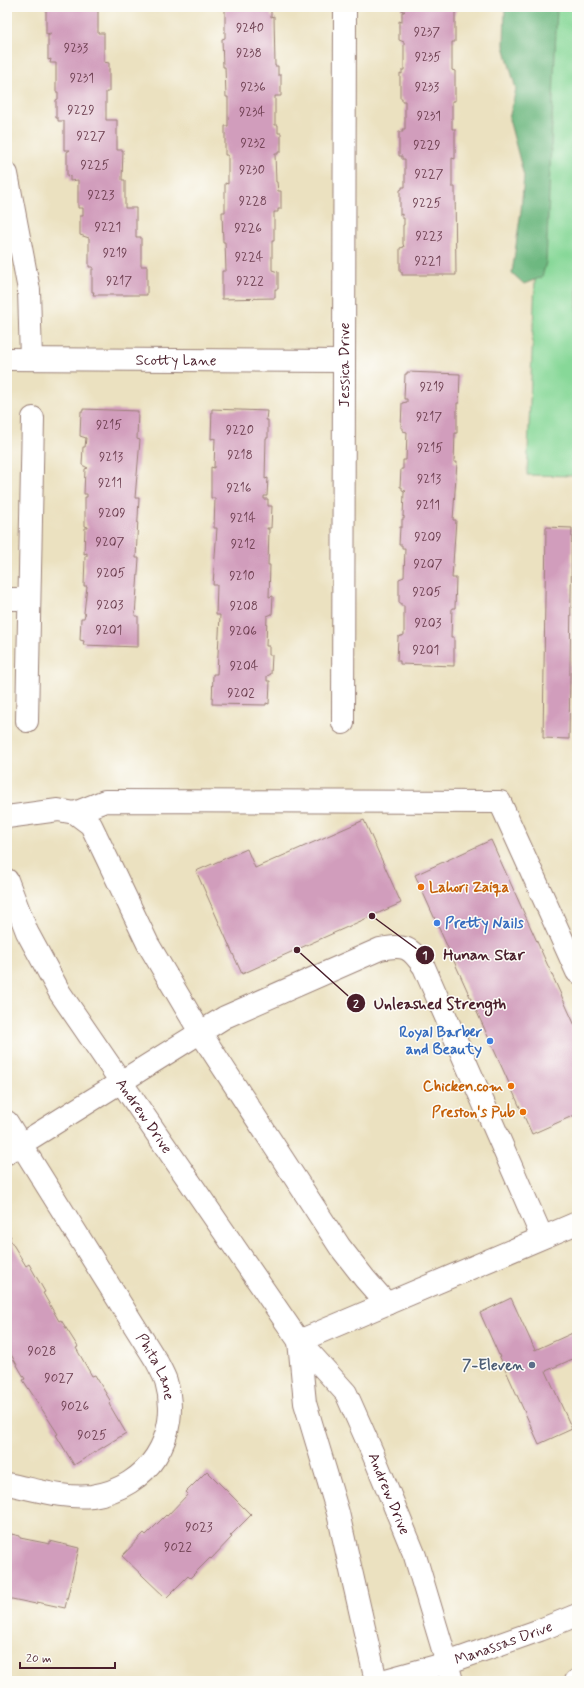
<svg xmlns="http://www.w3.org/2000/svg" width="584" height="1688" viewBox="0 0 584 1688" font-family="Mynerve,sans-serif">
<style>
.green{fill:#87d898;stroke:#687c62}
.forest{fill:#6db880;stroke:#5c6c56}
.building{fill:#d19dbc}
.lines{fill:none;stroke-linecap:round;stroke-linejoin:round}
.minor-casing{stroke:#9a8076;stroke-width:24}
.major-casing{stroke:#9a8076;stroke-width:24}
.minor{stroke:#fff;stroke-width:22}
.major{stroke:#fff;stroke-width:22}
.food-dot{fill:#e8710a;stroke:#fdfcf7;stroke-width:1.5}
.shop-dot{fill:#3f7fe0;stroke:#fdfcf7;stroke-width:1.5}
.service-dot{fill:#5c6f8a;stroke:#fdfcf7;stroke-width:1.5}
.labels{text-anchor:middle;stroke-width:3;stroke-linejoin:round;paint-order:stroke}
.number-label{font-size:13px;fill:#6c3e4f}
.street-label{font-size:15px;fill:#4a1f2b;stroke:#fdfcf7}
.food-label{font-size:15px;font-weight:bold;fill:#c56008;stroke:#fdfcf7;text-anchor:end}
.shop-label{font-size:15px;font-weight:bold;fill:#366cbe;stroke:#fdfcf7;text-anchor:start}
.service-label{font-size:15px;font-weight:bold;fill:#4e5e75;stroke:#fdfcf7;text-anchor:end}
.leader{fill:none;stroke:#4a1f2b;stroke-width:1.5}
.callout-dot{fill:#4a1f2b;stroke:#fdfcf7;stroke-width:1.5}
.mark-label{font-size:12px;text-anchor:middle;font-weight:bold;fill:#fff}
.callout-label{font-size:16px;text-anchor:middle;font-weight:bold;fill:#4a1f2b;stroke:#fdfcf7;stroke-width:3;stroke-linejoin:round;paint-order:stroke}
</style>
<rect width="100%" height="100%" fill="#fdfcf7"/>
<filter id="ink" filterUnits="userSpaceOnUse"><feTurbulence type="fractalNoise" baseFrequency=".025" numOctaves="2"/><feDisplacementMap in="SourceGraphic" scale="8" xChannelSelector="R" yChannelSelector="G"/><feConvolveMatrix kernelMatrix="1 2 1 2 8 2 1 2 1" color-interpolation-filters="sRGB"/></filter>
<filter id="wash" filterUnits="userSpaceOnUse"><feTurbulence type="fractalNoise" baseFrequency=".012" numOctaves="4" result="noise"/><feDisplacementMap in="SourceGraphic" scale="16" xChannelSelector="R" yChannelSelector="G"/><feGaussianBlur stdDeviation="0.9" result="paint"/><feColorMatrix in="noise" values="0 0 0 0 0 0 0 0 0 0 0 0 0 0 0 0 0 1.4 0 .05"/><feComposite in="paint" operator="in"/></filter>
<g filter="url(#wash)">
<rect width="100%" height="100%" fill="#ebe1c0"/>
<!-- green -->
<path class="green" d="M547 7H577V476L527 475 541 134Z"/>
<!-- forest -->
<path class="forest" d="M505 7H557L546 262 542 277 524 284 512 273 521 211 524 176 509 119 516 89 504 46Z"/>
<g id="blocks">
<!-- building -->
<path class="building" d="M46 7H98V33H104V62L109 63V92H106V120H117V150H123L122 180H125V208H136V237H141V266H147V295H93L94 292H92V269H94L93 267H89V238L80 235V216H83V208H78V180L70 181V176L67 177V152L70 150H64V121H58V118H56V100L58 99V92H56V63H50L51 59 48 60V35H50L51 33 46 34Z
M402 7H457V12H455V42H452V70L455 71V101H452V129H455V159L452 158V187H455L456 275H402V272H400V248L404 247 403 244V225H404V218H402V214L400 215V190L402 189V187H405V159H402V156H399V132H403L402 129H405V101H402V98H400V73L402 74V70H404V42L399 40V21L402 22V12H404L405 11H402Z
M271 8V17L274 16 275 66H278V75H281V96H275V125H278V133H281V152H278V154H275L276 182H277L278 191H281V209H278V212H274V241H272V270L278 272V289H275V298L222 299V271H226L225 242H223L222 212H225V183L228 184V155H225V126H228V97H226L225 67H223L222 39 225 38V9Z
M407 372 460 374 459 403H457V433H455L454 462H457L453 520H456L452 578H456L455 608H452L451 637H454V666L400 664V661H397L398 637 404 635V606H401V603H399V579L404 577 405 548H402V545H399L400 527H402V519H404V516L403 517 404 492H405L406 491 402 490V487H400L401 469H403V460H406L407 432 403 431V428H401L402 403 407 402V399H404L405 374H407Z
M83 409 138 411 137 439 140 440 135 498H139L136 558H139L135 616H138V647L83 645 84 641 80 640 81 618H84L85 614H86L84 613 87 586H84L85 556H87V553L84 554 85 528H88V527L85 526V497H87V494H84L85 469 88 468 82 465 83 447H85L86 438 80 436 81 411H83Z
M212 409 267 411 266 420H268V438H266L265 479 268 478 267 496H264V499H268V506H272L271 528H267V529H269L268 565H270L269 597 273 596 272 614 267 616 266 646H269V655H272L271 674 267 676V681H270L269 704 266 703V705L212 704 213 674H217L220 615H216L217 585H213L217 528H214L215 498H211V467L214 468 215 438 211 439Z
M546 527 572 528 569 739 543 738Z
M364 820 401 903 242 974 196 871 247 849 255 868Z
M491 840 577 1030V1114L532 1134 415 875Z
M7 1231 11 1237 9 1238 26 1266 29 1264 45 1292 43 1293 59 1321 61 1320 78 1347 76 1348 92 1376 95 1375 111 1402 109 1404 126 1433 74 1465 56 1435 58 1434 23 1380 25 1379 9 1351 7 1353Z
M511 1298 535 1350 577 1331V1357L546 1371 572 1429 539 1444 480 1313Z
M207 1471 251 1515 230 1536 232 1537 211 1559 210 1558 190 1578 188 1576 166 1598 122 1556 144 1533 146 1535 166 1515 167 1516 188 1494 186 1492Z
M7 1533 20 1536V1538L50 1544V1541L79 1548 65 1608 37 1602 36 1604 7 1598Z"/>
</g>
</g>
<g filter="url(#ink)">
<use href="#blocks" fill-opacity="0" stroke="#9a8076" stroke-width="1"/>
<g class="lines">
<!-- minor casing -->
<g class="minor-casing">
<g id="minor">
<path d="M7 174 29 290 31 359"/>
<path id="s1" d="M7 359 344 361"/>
<path d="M7 599H29"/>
<path d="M27 721 33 418"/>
<path id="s2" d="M343 723 345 7"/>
<path d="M75 813 105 801 500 802 577 972"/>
<path d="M7 817 58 810 75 813 91 825 148 944 200 1032 340 1247 365 1279 387 1304"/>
<path id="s3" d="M7 880 27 932 60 993 299 1341 346 1393 373 1454 415 1556 447 1663 540 1630 577 1615"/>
<path id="s4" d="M7 1122 157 1362C160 1368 164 1375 166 1381 182 1436 148 1488 92 1496 63 1499 34 1489 7 1484"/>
<path d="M7 1153 225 1017 380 949C405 944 410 947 424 967L542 1237"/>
<path d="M299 1341 305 1403 338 1513 376 1681"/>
<path d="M299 1341 577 1223"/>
<path d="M576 1681H577"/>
</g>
</g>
<!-- major casing -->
<g class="major-casing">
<path id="major" d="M382 1681 447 1663 452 1681"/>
</g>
<!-- minor -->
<use href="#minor" class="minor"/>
<!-- major -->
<use href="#major" class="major"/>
</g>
</g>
<!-- markers -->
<g class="food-dot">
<circle cx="421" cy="887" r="4"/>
<circle cx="511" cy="1086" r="4"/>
<circle cx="523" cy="1112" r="4"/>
</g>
<g class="shop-dot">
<circle cx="437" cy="923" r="4"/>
<circle cx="490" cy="1041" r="4"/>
</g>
<circle class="service-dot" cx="532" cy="1365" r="4"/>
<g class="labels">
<!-- number labels -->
<g class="number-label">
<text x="250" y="32">9240</text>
<text x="427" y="36">9237</text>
<text x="76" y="52">9233</text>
<text x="249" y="57">9238</text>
<text x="428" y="61">9235</text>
<text x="82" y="82">9231</text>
<text x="253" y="91">9236</text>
<text x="427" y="91">9233</text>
<text x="81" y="114">9229</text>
<text x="252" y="116">9234</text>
<text x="429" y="120">9231</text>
<text x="91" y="140">9227</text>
<text x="253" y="147">9232</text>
<text x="427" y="149">9229</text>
<text x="95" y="169">9225</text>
<text x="252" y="174">9230</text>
<text x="429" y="178">9227</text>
<text x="101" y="199">9223</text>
<text x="253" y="205">9228</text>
<text x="427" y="207">9225</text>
<text x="108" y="231">9221</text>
<text x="248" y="232">9226</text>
<text x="429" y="240">9223</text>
<text x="115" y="257">9219</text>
<text x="249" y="261">9224</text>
<text x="428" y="265">9221</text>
<text x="119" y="285">9217</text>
<text x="250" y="285">9222</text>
<text x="432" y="391">9219</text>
<text x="429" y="421">9217</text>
<text x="109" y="429">9215</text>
<text x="240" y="434">9220</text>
<text x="430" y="452">9215</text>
<text x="240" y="459">9218</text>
<text x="111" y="461">9213</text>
<text x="429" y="483">9213</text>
<text x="110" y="487">9211</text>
<text x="239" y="492">9216</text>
<text x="428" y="509">9211</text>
<text x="112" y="517">9209</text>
<text x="243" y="522">9214</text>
<text x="428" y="541">9209</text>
<text x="110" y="546">9207</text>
<text x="243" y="548">9212</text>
<text x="428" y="568">9207</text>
<text x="111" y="577">9205</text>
<text x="242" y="580">9210</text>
<text x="427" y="596">9205</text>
<text x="110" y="609">9203</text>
<text x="244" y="610">9208</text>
<text x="428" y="627">9203</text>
<text x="109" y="634">9201</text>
<text x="243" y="635">9206</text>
<text x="426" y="654">9201</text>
<text x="244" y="670">9204</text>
<text x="241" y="697">9202</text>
<text x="42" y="1355">9028</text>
<text x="59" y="1382">9027</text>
<text x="75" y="1410">9026</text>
<text x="92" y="1439">9025</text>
<text x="199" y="1531">9023</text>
<text x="178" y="1551">9022</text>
</g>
<!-- street labels -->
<g class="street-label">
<text dy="5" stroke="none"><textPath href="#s1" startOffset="169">Scotty Lane</textPath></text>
<text dy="5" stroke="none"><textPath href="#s2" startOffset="358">Jessica Drive</textPath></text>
<text dy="5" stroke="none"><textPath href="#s3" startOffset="274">Andrew Drive</textPath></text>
<text dy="5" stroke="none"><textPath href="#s4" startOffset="287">Phita Lane</textPath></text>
<text dy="5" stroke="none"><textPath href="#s3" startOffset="727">Andrew Drive</textPath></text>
<text dy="5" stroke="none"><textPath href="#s3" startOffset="966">Manassas Drive</textPath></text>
</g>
<!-- food labels -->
<g class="food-label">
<text x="429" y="892" text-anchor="start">Lahori Zaiqa</text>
<text x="503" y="1091">Chicken.com</text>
<text x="515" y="1117">Preston's Pub</text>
</g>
<!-- shop labels -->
<g class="shop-label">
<text x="445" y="928">Pretty Nails</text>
<text x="482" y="1037" text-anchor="end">Royal Barber<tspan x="482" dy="17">and Beauty</tspan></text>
</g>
<!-- service labels -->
<g class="service-label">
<text x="524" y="1370">7-Eleven</text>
</g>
</g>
<!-- callouts -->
<path class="leader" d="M372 916L425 955M297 950L356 1003"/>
<g class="callout-dot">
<circle cx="372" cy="916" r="4"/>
<circle cx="297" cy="950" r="4"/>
<circle cx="425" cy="955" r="10"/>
<circle cx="356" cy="1003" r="10"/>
</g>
<g class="mark-label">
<text x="425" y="959">1</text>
<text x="356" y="1008">2</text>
</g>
<g class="callout-label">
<text x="484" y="960">Hunan Star</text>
<text x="440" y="1009">Unleashed Strength</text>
</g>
<!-- margin -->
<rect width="584" height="1688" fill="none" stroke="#fdfcf7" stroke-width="24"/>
<!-- scale -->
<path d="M20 1662v6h95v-6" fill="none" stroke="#4a1f2b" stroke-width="2"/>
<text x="26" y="1662" font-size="12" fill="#4a1f2b" stroke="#fdfcf7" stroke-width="3" paint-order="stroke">20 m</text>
</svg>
